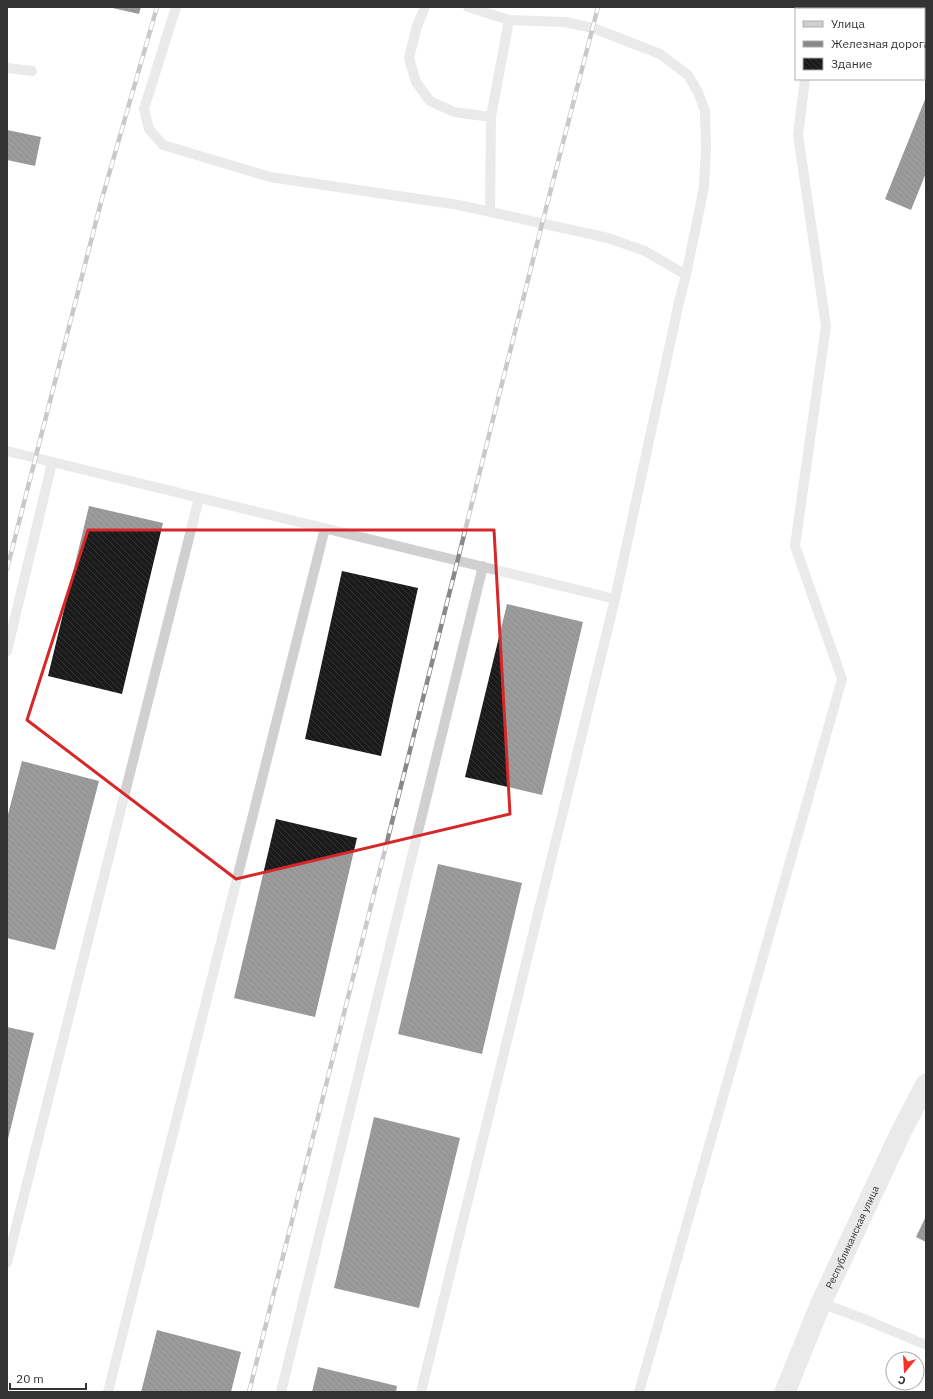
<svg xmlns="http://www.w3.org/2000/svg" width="933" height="1399" viewBox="0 0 933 1399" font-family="'IBM Plex Sans',sans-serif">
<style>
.building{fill:url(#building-back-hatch)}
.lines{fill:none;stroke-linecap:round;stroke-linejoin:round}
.service{stroke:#d0d0d0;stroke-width:10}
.minor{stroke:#d0d0d0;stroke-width:21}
.rail-casing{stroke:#888;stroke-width:4.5}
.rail{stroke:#fff;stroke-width:3;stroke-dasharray:9;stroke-linecap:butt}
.marked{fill:none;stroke:#d62828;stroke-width:3;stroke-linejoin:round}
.labels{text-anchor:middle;stroke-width:4;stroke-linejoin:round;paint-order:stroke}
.street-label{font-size:10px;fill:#333;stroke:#fff}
</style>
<defs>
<pattern id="building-back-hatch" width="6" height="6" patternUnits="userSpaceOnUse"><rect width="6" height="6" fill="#1a1a1a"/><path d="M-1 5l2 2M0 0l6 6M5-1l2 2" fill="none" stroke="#333"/></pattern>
</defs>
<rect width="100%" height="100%" fill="#fff"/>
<!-- building -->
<path class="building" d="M108 7H141L139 14Z
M926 97V173L911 210 885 199Z
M7 130 41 137 35 166 7 160Z
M89 506 163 523 122 694 48 676Z
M342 571 418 588 381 756 305 739Z
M507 604 583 622 542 795 465 777Z
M22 761 99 781 55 950 7 938V818Z
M276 819 357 838 315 1017 234 998Z
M438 864 522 883 482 1054 398 1034Z
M7 1027 34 1033 8 1139H7Z
M374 1117 460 1138 419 1308 334 1288Z
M926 1216V1242L916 1237Z
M157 1330 241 1352 231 1392H141Z
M318 1367 397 1386 396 1392H312Z"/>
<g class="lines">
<!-- service -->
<path class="service" d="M176 7 144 109 149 129 163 145 270 177 459 205 608 238 645 251 686 275
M425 7 417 26 409 58 416 82 430 101 454 112 491 117
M468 7 509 20 565 22 593 28 660 54 688 75 698 92 705 111 706 147 704 187 686 275 679 302 615 599
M813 9V7
M7 68 32 71
M490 211 491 117 509 20
M7 451 615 599 421 1392
M7 651 52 463
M7 1263 199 498
M821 1303 864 1319 926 1345
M108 1392 325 528
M281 1392 483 566
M639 1392 842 679 795 546 826 326 798 135 805 79"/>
<!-- minor -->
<path class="minor" id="s1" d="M785 1392 821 1303 901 1132 926 1084"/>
<!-- rail casing -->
<g class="rail-casing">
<path id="rail" d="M7 569 101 202 157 7
M249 1392 542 224 598 7"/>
</g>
<!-- rail -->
<use href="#rail" class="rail"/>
</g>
<!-- marked area -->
<path d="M0 0H933V1399H0ZM88 530H494L510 814 236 879 27 720Z" fill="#fff" fill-opacity=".55" fill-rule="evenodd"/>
<path class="marked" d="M88 530H494L510 814 236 879 27 720Z"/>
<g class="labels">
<!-- street labels -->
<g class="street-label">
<text dy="4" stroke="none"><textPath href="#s1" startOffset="169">Республиканская улица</textPath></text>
</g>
</g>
<!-- border -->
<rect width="933" height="1399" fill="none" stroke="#333333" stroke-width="16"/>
<!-- legend -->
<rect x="795" y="8" width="130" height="72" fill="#ffffff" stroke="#adadad"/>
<rect x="803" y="21" width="20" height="6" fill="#d0d0d0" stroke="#adadad"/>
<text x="831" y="28" font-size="12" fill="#333333">Улица</text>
<rect x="803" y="41" width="20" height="6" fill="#888888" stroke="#adadad"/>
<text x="831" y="48" font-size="12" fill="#333333">Железная дорога</text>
<rect x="803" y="58" width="20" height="12" fill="url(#building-back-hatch)" stroke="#adadad"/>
<text x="831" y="68" font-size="12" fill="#333333">Здание</text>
<!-- north arrow -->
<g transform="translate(905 1371) rotate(198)"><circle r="19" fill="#ffffff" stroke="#adadad"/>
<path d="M0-3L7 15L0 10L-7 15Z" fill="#f63228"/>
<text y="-6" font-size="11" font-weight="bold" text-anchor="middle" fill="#333333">С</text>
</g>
<!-- scale -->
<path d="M10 1383v6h76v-6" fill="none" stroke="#333333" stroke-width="2"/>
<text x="16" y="1383" font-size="12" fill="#333333" stroke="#ffffff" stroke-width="3" paint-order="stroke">20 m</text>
</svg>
